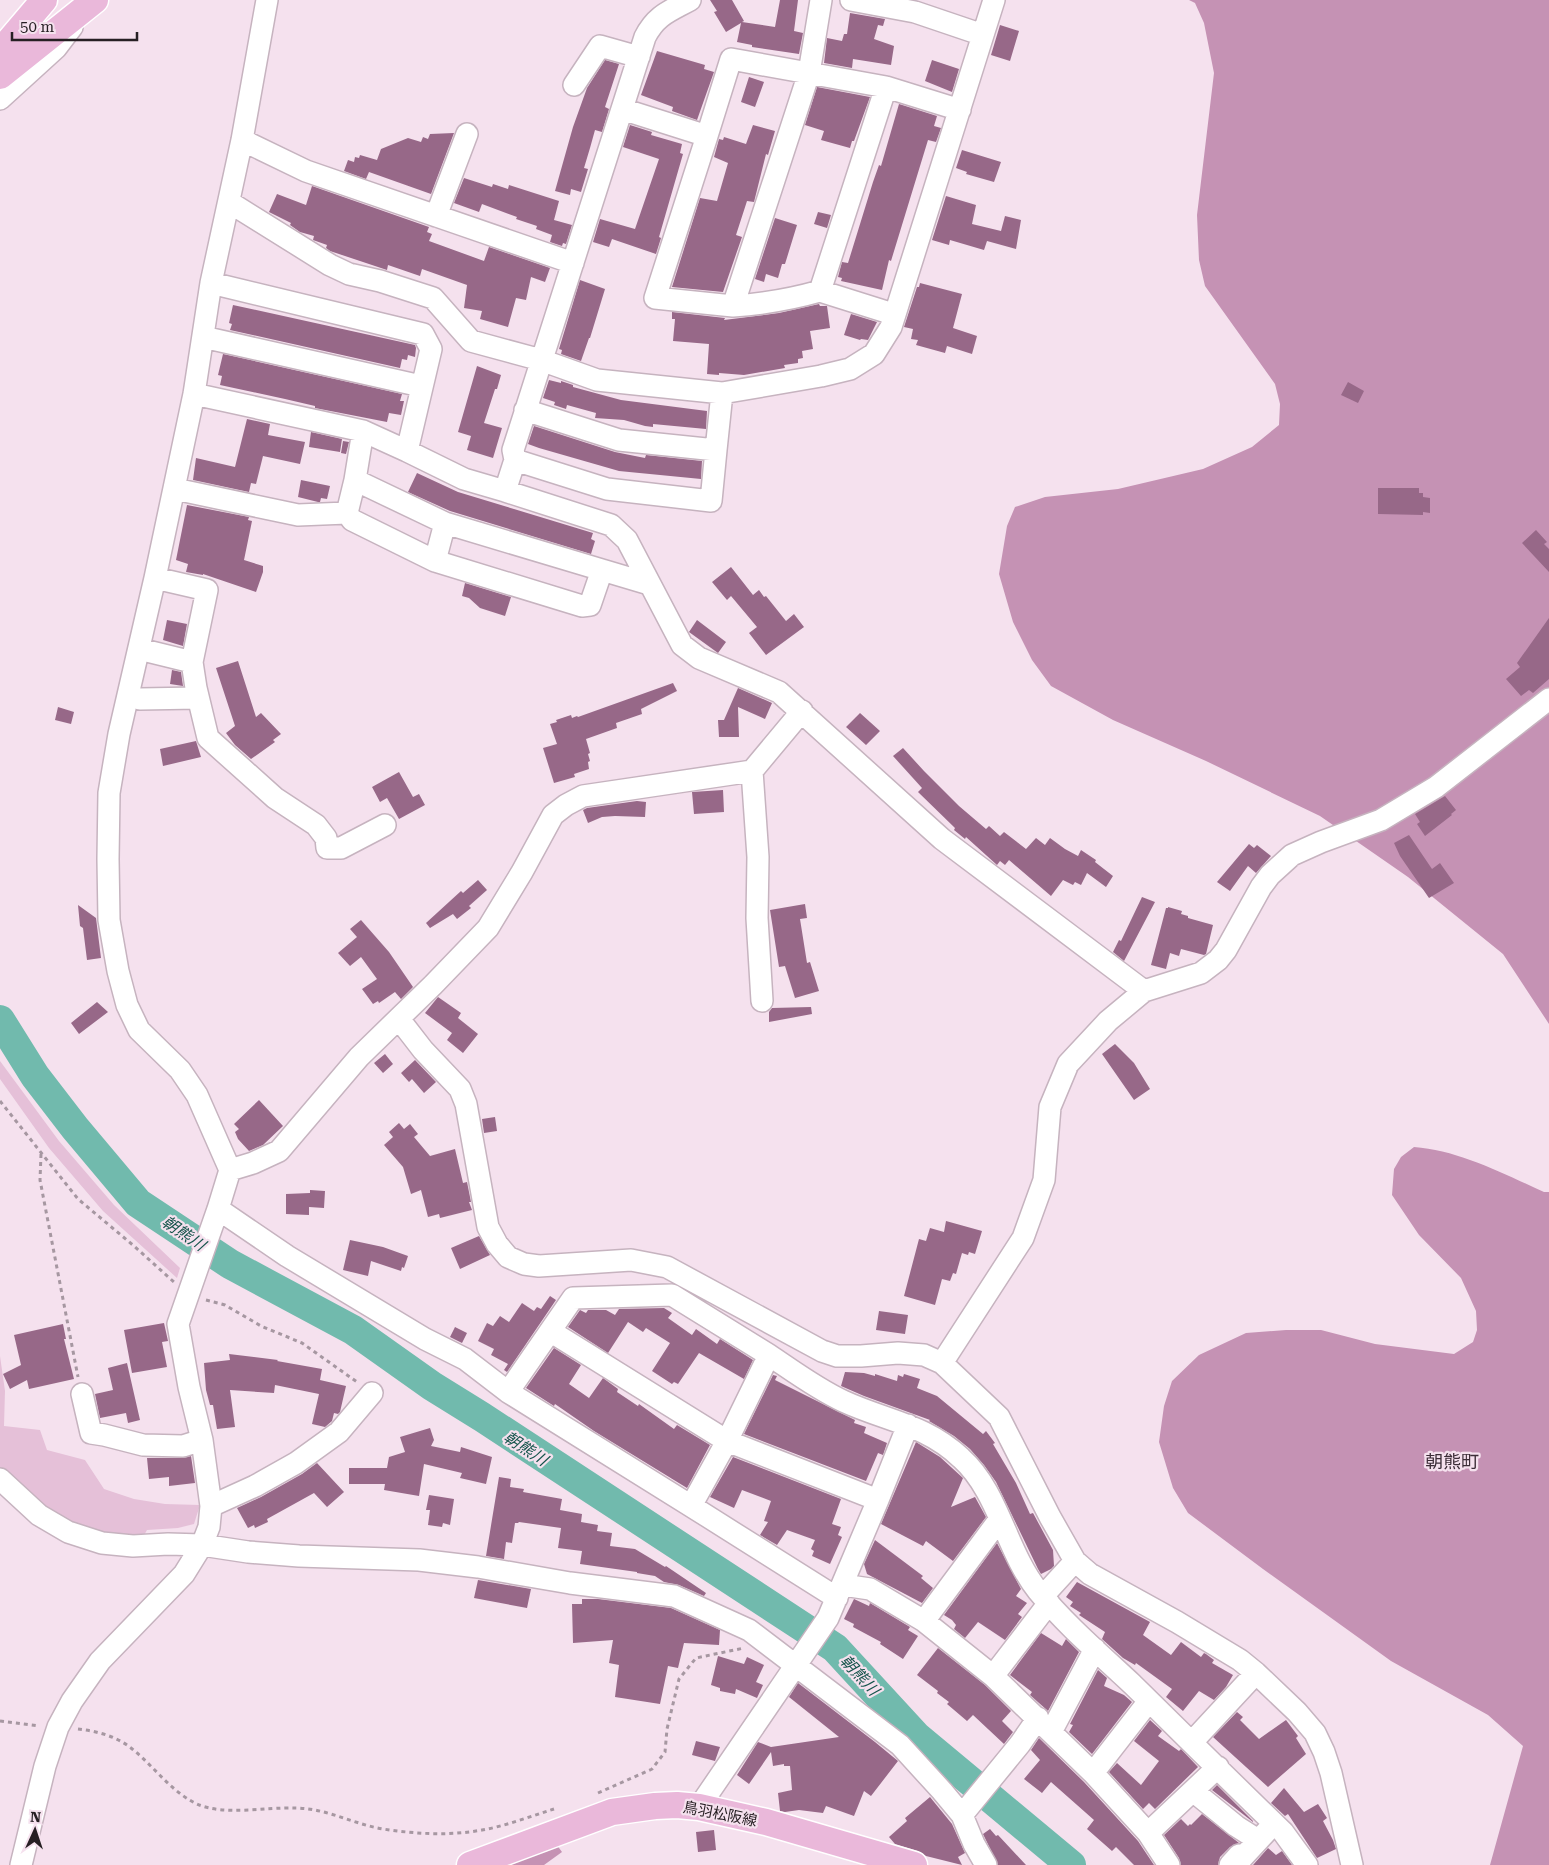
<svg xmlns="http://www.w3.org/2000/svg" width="1549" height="1865" viewBox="0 0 1549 1865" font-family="'Roboto Serif','Noto Sans JP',serif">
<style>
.green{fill:#e5c0d8}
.forest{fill:#c592b4}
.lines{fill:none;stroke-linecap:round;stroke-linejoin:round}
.river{stroke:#71baad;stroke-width:30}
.building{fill:#976888}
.minor-casing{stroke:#c6b3bf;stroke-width:24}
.major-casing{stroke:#fff;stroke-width:29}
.path{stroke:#a697a1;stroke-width:3;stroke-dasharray:4 4;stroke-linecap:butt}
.minor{stroke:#fff;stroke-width:21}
.major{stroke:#eab8da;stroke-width:26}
.labels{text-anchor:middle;stroke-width:4.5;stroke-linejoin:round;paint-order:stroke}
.street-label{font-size:15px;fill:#261f23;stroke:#f5e1ee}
.water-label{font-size:16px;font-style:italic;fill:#15544b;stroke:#f5e1ee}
.quarter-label{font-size:18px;fill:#3d2e38;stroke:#f5e1ee}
</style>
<rect width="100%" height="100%" fill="#f5e1ee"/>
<!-- green -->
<path class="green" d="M0 1061 59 1141 114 1205 180 1268 177 1278 103 1211 49 1148 0 1079Z
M0 1356 5 1391 4 1426 40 1430 47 1450 85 1460 104 1489 134 1499 165 1504 200 1505 194 1524 178 1528 147 1530 143 1537 93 1532 45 1513 0 1469Z"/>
<!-- forest -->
<path class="forest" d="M1189 0H1549V1024L1503 954 1408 877 1320 816 1206 761 1113 720 1051 686 1032 660 1013 622 999 574 1007 526 1015 507 1045 497 1118 489 1203 469 1252 447 1279 425 1280 404 1275 384 1205 286 1199 260 1197 215 1214 73 1204 23 1195 3Z
M1414 1147C1458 1150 1504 1174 1544 1192H1549V1865H1490L1523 1746 1488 1715 1391 1661 1263 1569 1188 1513 1173 1488 1159 1442 1164 1406 1172 1381 1199 1355 1246 1333 1286 1330H1321L1375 1344 1454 1354 1473 1342 1477 1330 1476 1311 1461 1278 1419 1235 1392 1195 1394 1169 1401 1157Z
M554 1841 562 1852 544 1865H489Z"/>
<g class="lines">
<!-- river -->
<path class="river" d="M0 1020 35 1076 75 1128 138 1203 230 1264 353 1330 432 1386 482 1417 835 1648 916 1736 1071 1865"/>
</g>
<!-- building -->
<path class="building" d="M710 0H732L744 21 742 22 775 27 780 0H798L794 31 803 33 799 54 752 47V45L737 42 741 23 726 32 714 12 717 11Z
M850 13 885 19 883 26 878 25 874 39 894 46 891 65 853 59 852 68 824 63 827 38 842 41 844 34H847Z
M1000 25 1019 31 1010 61 991 55Z
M657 51 705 65 704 69 714 72 697 120 672 111 673 107 641 95Z
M605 60 619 64 605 107 609 109 602 132 595 130 590 148 584 168 588 169 581 192 571 189 570 195 555 191 573 127 587 88Z
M932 60 959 69 952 92 925 81Z
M749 77 764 82 755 107 741 102Z
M817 87 870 97 854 141H852L850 148 821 140 824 131 805 125Z
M899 104 937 116 934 126 941 128 936 142 928 140 891 261 889 260 882 290 841 281 842 278 838 277 842 262 848 263 873 182 879 165 881 166Z
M630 125 652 132 651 135 682 144 680 153 683 154 659 237 661 238 656 254 612 239 609 247 593 242 600 219 635 229 659 159 623 147Z
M753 125 775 131 768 155 766 154 754 202 747 201 736 235 742 237 723 292 672 287 700 198 717 201 728 163 714 157 719 139 723 140 724 137 746 144Z
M454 133 431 194 369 172 366 179 344 171 348 160 354 162 355 157 359 158 360 155 377 160 381 149 408 138 421 142 423 137 428 139 430 134Z
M962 150 1001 162 994 182 966 174 967 172 956 168Z
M464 178 492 187 493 184 508 189 509 185 559 201 554 220 572 225 566 244 563 243 562 246 550 242 552 235 536 229 537 226 516 219 517 217 482 204 479 212 454 203Z
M312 186 429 227 427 232 432 234 429 241 484 261 489 247 550 268 545 282 531 277 526 300 516 298 508 327 480 319 482 311 464 308 467 285 422 269 420 276 388 265 387 270 330 251 326 248 327 245 313 240 314 236 300 232 290 225 291 223 269 212 277 194 306 205Z
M946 196 976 205 972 224 1001 231 1005 216 1021 220 1016 249 987 241 984 250 950 240 949 245 932 240Z
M818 212 831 215 827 228 814 224Z
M775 218 797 225 785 264H782L778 278 766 274 764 282 755 279Z
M580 280 605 289 590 338H589L581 361 561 354 562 350 559 349Z
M920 283 962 294 953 328 977 336 972 354 947 346 945 353 916 345 918 340 911 339 913 329 904 327 917 287H919Z
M819 304 820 306H827L830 328 810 331 813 349 802 351 803 358 798 359V363L784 365 785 368 744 375 719 373V375L707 374 709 344 673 341 675 319H672V312L725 318 724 320 779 313Z
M233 305 415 345 416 348 415 357 408 355 407 360 402 359 400 368 230 330 232 324 229 323Z
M851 314 877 322 868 340 861 339 860 340 844 335Z
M223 354 402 394 400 401H404L401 415 389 413 387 422 315 408V406L285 399 220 385 222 376 218 375Z
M477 366 501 375 497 389H495L484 423 502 428 493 458 467 450 471 436 458 432Z
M549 380 561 383V381L573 385V387L621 400 707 411 706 429 653 424V427L645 426 624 420 595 418 596 413 567 405 566 409 554 405 555 402 543 398Z
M1348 382 1364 391 1358 403 1341 395Z
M247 419 270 424 268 435 305 442 300 464 263 456 256 484 251 483 249 492 193 480 196 458 235 467Z
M534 426 615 452 645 458 646 455 702 461 701 479 619 471 539 448 528 444Z
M311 432 342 439 340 452 309 447Z
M343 441 349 442 346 454 341 453Z
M417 473 458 492 593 533 591 539 595 541 591 554 450 511 408 492Z
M301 480 330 486 327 499 321 498 320 502H318L298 497Z
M1378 488H1419V493H1423V497L1430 498V513L1423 512V515L1378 514Z
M187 505 249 517 248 520 252 521 244 560 263 566V572L256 592 203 574V575L186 572 188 564 176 560Z
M1536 530 1547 542 1544 544 1549 549V572L1522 543Z
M731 567 753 595 759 590 764 597 766 596 786 621 794 614 804 627 766 655 749 633 757 627 731 596 727 600 712 582Z
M465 583 511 597 505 616 480 608 469 598 462 596Z
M1549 618V679L1533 693 1529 690 1521 696 1506 679 1520 667 1517 663Z
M167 620 187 624 183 646 163 640Z
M697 620 726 642 718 653 689 632Z
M238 661 256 717 261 713 281 734 273 740 275 742 251 759 235 745 226 733 235 726 216 668Z
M172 670 181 672 183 686 170 684Z
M673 683 677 691 641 709 642 714 616 723 617 728 586 739 590 753 588 754 590 761 588 762 589 769 574 774 575 777 554 783 543 748 557 744 550 724 557 722 556 720 571 715 572 718 577 716 578 717Z
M738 688 772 703 765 719 738 707 739 737H719L718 720H724Z
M58 707 74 712 71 724 55 720Z
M860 713 880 731 866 745 846 727Z
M196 741 201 757 163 766 160 749Z
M903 748 924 771 959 806 986 829 989 826 1000 836 1004 832 1026 849 1036 838 1045 845 1050 838 1065 849 1078 856 1081 850 1096 860 1095 862 1113 876 1106 887 1087 873 1081 885 1075 882 1073 885 1063 880 1051 896 1009 860 1005 865 1000 861 997 865 966 837 965 839 954 830 955 828 918 792 922 788 893 756Z
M399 772 413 797 419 794 425 805 399 819 387 798 380 802 372 787Z
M723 790 724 812 694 814 692 792Z
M1445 796 1456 810 1451 814 1452 815 1425 836 1417 824 1420 822 1415 814Z
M637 801 646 802 645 817 615 816 602 817 588 823 583 810 587 808Z
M1409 835 1432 869 1440 863 1454 883 1429 898 1400 856 1394 843Z
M1249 844 1254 848 1257 845 1271 856 1256 873 1248 866 1230 891 1217 882Z
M478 880 487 890 469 906 471 908 457 919 453 914 430 928 426 923 461 891 463 893Z
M1142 897 1155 902 1124 961 1113 952 1119 940 1121 941Z
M805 904 807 918 800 919 807 963 810 962 819 991 795 998 785 966 779 967 770 910Z
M78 905 96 918 101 958 87 960 83 928 80 926Z
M1168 907 1182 911 1181 914 1188 916V918L1213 925 1206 954 1204 955 1181 949 1179 956 1170 953 1166 969 1151 965 1166 908H1168Z
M361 920 389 952 413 987 401 999 395 992 379 1003 378 1001 373 1004 362 989 377 979 361 957 350 966 338 953 357 937 350 929Z
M438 997 461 1013 458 1018 478 1034 463 1053 447 1040 452 1033 425 1013Z
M97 1002 108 1012 79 1034 71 1023Z
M811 1007 812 1014 769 1022V1012L772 1008Z
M1115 1044 1134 1063 1150 1089 1134 1100 1102 1054Z
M385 1054 393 1064 383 1073 374 1063Z
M415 1060 436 1082 424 1093 412 1079 409 1082 401 1073Z
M259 1100 283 1126 263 1145 249 1151 238 1139 235 1132 239 1129 234 1124Z
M495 1117 497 1131 484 1133 482 1119Z
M399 1123 404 1129 410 1124 418 1134 414 1137 430 1156 455 1149 463 1183 467 1182 471 1202H469L472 1210 440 1218 439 1214 428 1217 421 1190 411 1194 403 1167 384 1145 393 1137 389 1132Z
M310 1190 325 1191 324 1208 309 1207V1215L286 1214V1194L310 1193Z
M946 1221 982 1231 975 1254 969 1252 968 1255 962 1253 956 1274 953 1273 950 1281 942 1279 935 1305 904 1296 919 1239 926 1241 930 1228 944 1232Z
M479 1236 490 1255 460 1269 451 1248Z
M350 1240 383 1247 408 1256 404 1268 402 1267 401 1271 371 1261 368 1276 343 1270Z
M550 1296 556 1300 507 1372 504 1370 508 1364 491 1355 494 1349 478 1341 487 1323 493 1326 500 1316 509 1322 522 1303 534 1311 537 1307 541 1309Z
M664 1308 672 1313 668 1318 692 1335 696 1329 717 1344 720 1339 753 1360 744 1379 699 1353 678 1384 674 1382 672 1384 652 1371 670 1343 646 1328 643 1332 628 1322 608 1353 568 1327 580 1310 586 1313 588 1310H606L615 1315 619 1309Z
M879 1311 908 1315 905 1334 876 1330Z
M164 1323 168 1341 162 1342 167 1367 132 1373 124 1330Z
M63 1324 66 1339H64L74 1379 29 1389 27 1380 10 1389 3 1374 21 1365 14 1335Z
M455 1327 467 1333 462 1343 450 1337Z
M554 1348 581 1365 569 1384 589 1398 603 1378 618 1389 617 1392 638 1406 639 1404 674 1429 677 1425 710 1445 687 1488 594 1431 555 1404 554 1406 526 1388Z
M229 1354 278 1360 277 1361 322 1369 320 1380 346 1386 340 1412 338 1414 334 1413 332 1421 325 1427 312 1424 319 1394 275 1385 274 1393 230 1390 235 1427 217 1429 213 1405H210L206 1390 204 1363 230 1360Z
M127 1363 140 1420 128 1423 126 1413 100 1418 95 1394 113 1390 108 1368Z
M845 1372 864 1373 875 1376V1374L897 1381 898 1375 903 1377 904 1374 920 1379 917 1388 937 1396 983 1434 986 1431 995 1443 993 1444 1016 1483 1030 1514 1033 1513 1053 1550 1054 1566 1051 1569 1041 1574 1038 1569 996 1482 984 1465 970 1449 954 1436 929 1421 930 1420 864 1396 841 1386Z
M773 1375 777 1376 775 1380 855 1420 854 1423 866 1427 864 1433 887 1443 883 1455 878 1453 866 1481 744 1434Z
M430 1428 434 1440 431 1446 460 1452 461 1447 492 1457 486 1484 460 1478 462 1473 424 1464 419 1496 384 1490 385 1484H349V1468H387L389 1457 405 1452 400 1437Z
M916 1442 940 1457 963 1478 951 1507 975 1497 986 1517 953 1561 926 1541 923 1546 881 1524Z
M191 1456 195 1483 169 1486V1477L149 1479 147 1458H183Z
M733 1457 841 1499 832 1524 841 1527 838 1535 842 1537 830 1564 812 1556 814 1551 811 1549 815 1540 787 1530 777 1545 760 1535 768 1522 764 1521 771 1501 742 1490 734 1508 710 1497Z
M317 1463 344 1492 327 1507 314 1493 267 1519 268 1522 255 1528 254 1525 248 1528 237 1508 261 1497 302 1474Z
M499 1477 511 1479 510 1487 524 1489 523 1492 562 1499 560 1510 582 1514 581 1522 598 1525 597 1531 612 1533 610 1546 635 1549 665 1567 666 1566 706 1593 704 1596 679 1585 664 1582 655 1576 637 1573V1572L580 1564 582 1551 558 1548 561 1528 519 1522 518 1523H515L512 1543 506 1542 504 1559 486 1556Z
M429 1495 454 1499 450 1525 443 1523 442 1527 428 1525 430 1510H426Z
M875 1540 923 1576 921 1578 933 1588 922 1603 867 1574 864 1564Z
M997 1543 1021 1589 1016 1596 1027 1603 1018 1614 1022 1617 1005 1640 978 1622 965 1638 954 1629 956 1625 952 1620 944 1615Z
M478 1580 531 1589 527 1608 474 1598Z
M1077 1582 1150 1622 1143 1635 1171 1655 1181 1642 1201 1657 1204 1653 1206 1654 1214 1660 1212 1663 1233 1675 1226 1687 1214 1700 1199 1691 1183 1711 1166 1697 1172 1689 1136 1663 1135 1665 1123 1658 1102 1639 1105 1632 1079 1615 1081 1613 1070 1606 1073 1602 1066 1597Z
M582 1599H598L671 1608 720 1630 719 1645 684 1643 678 1668 668 1666 660 1704 615 1697 619 1665 609 1663 613 1640 573 1643 572 1604H582Z
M854 1599 869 1606 870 1603 910 1627 908 1630 918 1636 903 1659 880 1644 881 1642 853 1627 854 1624 844 1619Z
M1041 1633 1062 1646 1066 1639 1079 1652 1048 1711 1030 1695 1032 1692 1010 1675Z
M938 1648 985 1685 1011 1711 1002 1721 1013 1732 1004 1744 973 1715 967 1721 947 1704 949 1702 937 1693 938 1691 917 1675Z
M718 1656 744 1664 747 1657 764 1665 756 1682 763 1685 757 1698 736 1689 735 1694 720 1691V1688L711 1685Z
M1098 1670 1107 1678 1104 1686 1124 1695 1132 1702 1092 1754 1069 1732 1073 1725 1070 1724Z
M798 1683 875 1742 898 1761 871 1796 864 1791 854 1816 826 1806 823 1813 799 1810 785 1812 780 1811 778 1793 792 1790 790 1766H784V1764L773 1766 771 1752 749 1784 737 1775 758 1742 771 1747 839 1737 789 1697Z
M1237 1712 1243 1717 1240 1720 1259 1739 1286 1720 1298 1736 1296 1738 1306 1754 1268 1787 1213 1737Z
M1150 1720 1162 1731 1158 1736 1179 1751 1181 1749 1198 1767 1155 1809 1149 1803 1143 1809 1109 1772 1117 1763 1141 1785 1159 1761 1134 1741Z
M1039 1738 1084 1782 1138 1841 1154 1865H1134L1116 1847 1112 1851 1087 1829 1094 1820 1051 1782 1042 1793 1024 1779 1040 1760 1031 1750Z
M696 1741 720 1747 715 1761 692 1755Z
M1217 1785 1253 1821V1822L1212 1790Z
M1284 1788 1304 1812 1318 1804 1327 1818 1323 1821 1333 1840 1336 1849 1317 1858 1288 1814 1285 1816 1271 1803Z
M930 1797 952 1824 965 1853 958 1857 962 1865 926 1856 918 1851 895 1844 889 1837 907 1821 905 1818Z
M1202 1814 1239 1843 1230 1847 1220 1857 1218 1865H1181L1179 1858 1164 1835 1181 1819 1188 1826 1190 1824 1191 1825Z
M990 1829 996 1836 998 1835 1026 1865H998L983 1834Z
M714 1830 716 1850 698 1852 696 1832Z
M1268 1848 1276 1855 1282 1851 1292 1865H1253Z"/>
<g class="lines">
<!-- minor casing -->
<g class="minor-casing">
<path id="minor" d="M851 0 915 12 983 35
M574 85 600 46 639 57
M886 87 820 291 893 314
M0 99 56 48 72 27
M622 109 707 136 655 298 733 306 809 73 821 0
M707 136 731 59 886 87 960 110
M242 140 306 171 573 263
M229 202 330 265 349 274 380 281 433 298 471 341 541 360 597 380 722 393 821 376 850 369 874 354 891 327 994 0
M436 216 467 134
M733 306C762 304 792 299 820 291
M203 337 421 386
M194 394 363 431 407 451 431 349 423 334 211 283
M525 410 619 440 716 450 722 393
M407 451 464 479 505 491 515 460 513 450 645 37C656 15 670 11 690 0
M515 460 607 489 711 501 716 450
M355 480 445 523 435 561
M175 489 298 515 347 513 352 520 435 561 582 606 590 605 602 570 649 584
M505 491 611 525 627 540 682 645 699 658 779 692 942 839 1144 991
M347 513 355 480 363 431
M445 523 602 570
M139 649 192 662 207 590 155 578
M192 662 196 688 208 738 275 798 316 825 326 838 327 848H341L385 825
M140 699 198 698
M752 771 758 857 757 918 762 1001
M399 1019 423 1050 460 1089 466 1104 488 1227 497 1244 508 1257 524 1264 539 1266 631 1260 667 1267 822 1351 837 1356H861L898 1353 924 1355 942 1363 999 1417 1050 1517 1075 1561 1090 1574 1177 1622 1240 1660 1256 1673 1297 1712 1315 1733 1324 1752 1331 1773 1352 1865
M230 1170 253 1163 279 1151 359 1057 433 985 488 928 522 872 553 815 566 805 583 796 752 771 802 711
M218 1209 287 1256 425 1339 465 1359 508 1392 691 1506 727 1441 769 1355C793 1371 817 1389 843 1401 886 1421 925 1424 961 1458 999 1492 1006 1551 1038 1591 1066 1625 1100 1654 1132 1684 1182 1733 1232 1783 1283 1832L1307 1865
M550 1331 727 1441 878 1500
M942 1363 1023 1238 1044 1180 1050 1107 1068 1064 1108 1021 1144 991 1201 973 1218 960 1226 950 1261 887 1270 875 1292 855 1321 842 1381 820 1436 787 1549 699
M508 1392 573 1298 672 1295 769 1355
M82 1394 91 1433 104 1435 143 1445 183 1446 202 1440
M0 1479 39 1515 68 1532 102 1543 133 1546 168 1544 202 1545 248 1552 299 1556 419 1560 478 1567 570 1583 674 1596 749 1630 900 1745 942 1791 962 1815 974 1844 986 1865
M211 1506 255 1486 296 1463 339 1432 372 1393
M691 1506 837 1598
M843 1585 870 1589 924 1621 993 1676 1093 1773 1148 1833 1169 1865
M1043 1596 1075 1561
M924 1621 999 1520
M993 1676 1049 1603
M1051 1732 1095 1649
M1192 1742 1256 1673
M1093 1773 1149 1701
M1193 1791 1236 1826 1258 1840
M699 1807 828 1618 878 1500 908 1425
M962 1815 1020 1744 1038 1718
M1148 1833 1218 1767
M21 1865 45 1766 58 1727 72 1701 100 1661 184 1574 202 1545 209 1527 211 1506 202 1440 189 1387 178 1324 218 1209 230 1170 197 1095 180 1070 139 1030 127 1005 118 971 109 920 108 859 109 793 119 734 155 578 194 394 211 283 242 140 267 0
M1230 1865 1239 1855 1243 1857 1267 1831"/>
</g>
<!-- major casing -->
<g class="major-casing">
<path id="major" d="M0 52 44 0
M0 76 95 0
M470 1865 612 1812 655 1806 677 1805 699 1807 766 1822 914 1865"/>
</g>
<!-- path -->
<path class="path" d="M0 1101 78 1199 134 1246 175 1283
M41 1154 40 1180 78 1377
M206 1300 225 1305 261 1326 302 1343 357 1382
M0 1721 39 1726
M78 1729C96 1731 116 1736 131 1748 154 1766 170 1791 197 1804 223 1816 267 1807 295 1808 326 1808 353 1824 383 1829 416 1834 449 1836 482 1830 506 1826 531 1816 554 1809
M598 1793 652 1769 665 1752 667 1729 679 1679 696 1658 744 1648"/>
<!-- minor -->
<use href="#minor" class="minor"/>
<!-- major -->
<use href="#major" class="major"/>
</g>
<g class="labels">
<!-- street labels -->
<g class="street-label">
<text transform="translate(720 1814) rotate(11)" y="5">鳥羽松阪線</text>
</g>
<!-- water labels -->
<g class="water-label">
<text transform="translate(184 1233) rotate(34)" y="6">朝熊川</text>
<text transform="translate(526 1448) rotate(33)" y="6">朝熊川</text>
<text transform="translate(860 1675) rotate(47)" y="6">朝熊川</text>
</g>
<!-- quarter labels -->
<g class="quarter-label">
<text x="1452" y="1468">朝熊町</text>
</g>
</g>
<!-- north arrow -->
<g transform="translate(35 1830) rotate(3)" stroke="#f5e1ee" stroke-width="4" paint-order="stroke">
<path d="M0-4L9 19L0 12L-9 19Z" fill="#261f23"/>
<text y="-8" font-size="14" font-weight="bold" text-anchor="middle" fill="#261f23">N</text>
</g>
<!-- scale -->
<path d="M12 32v8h125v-8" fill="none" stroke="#261f23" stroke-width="2.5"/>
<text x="20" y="32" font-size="15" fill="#261f23" stroke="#f5e1ee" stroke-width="4" paint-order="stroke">50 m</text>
</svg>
